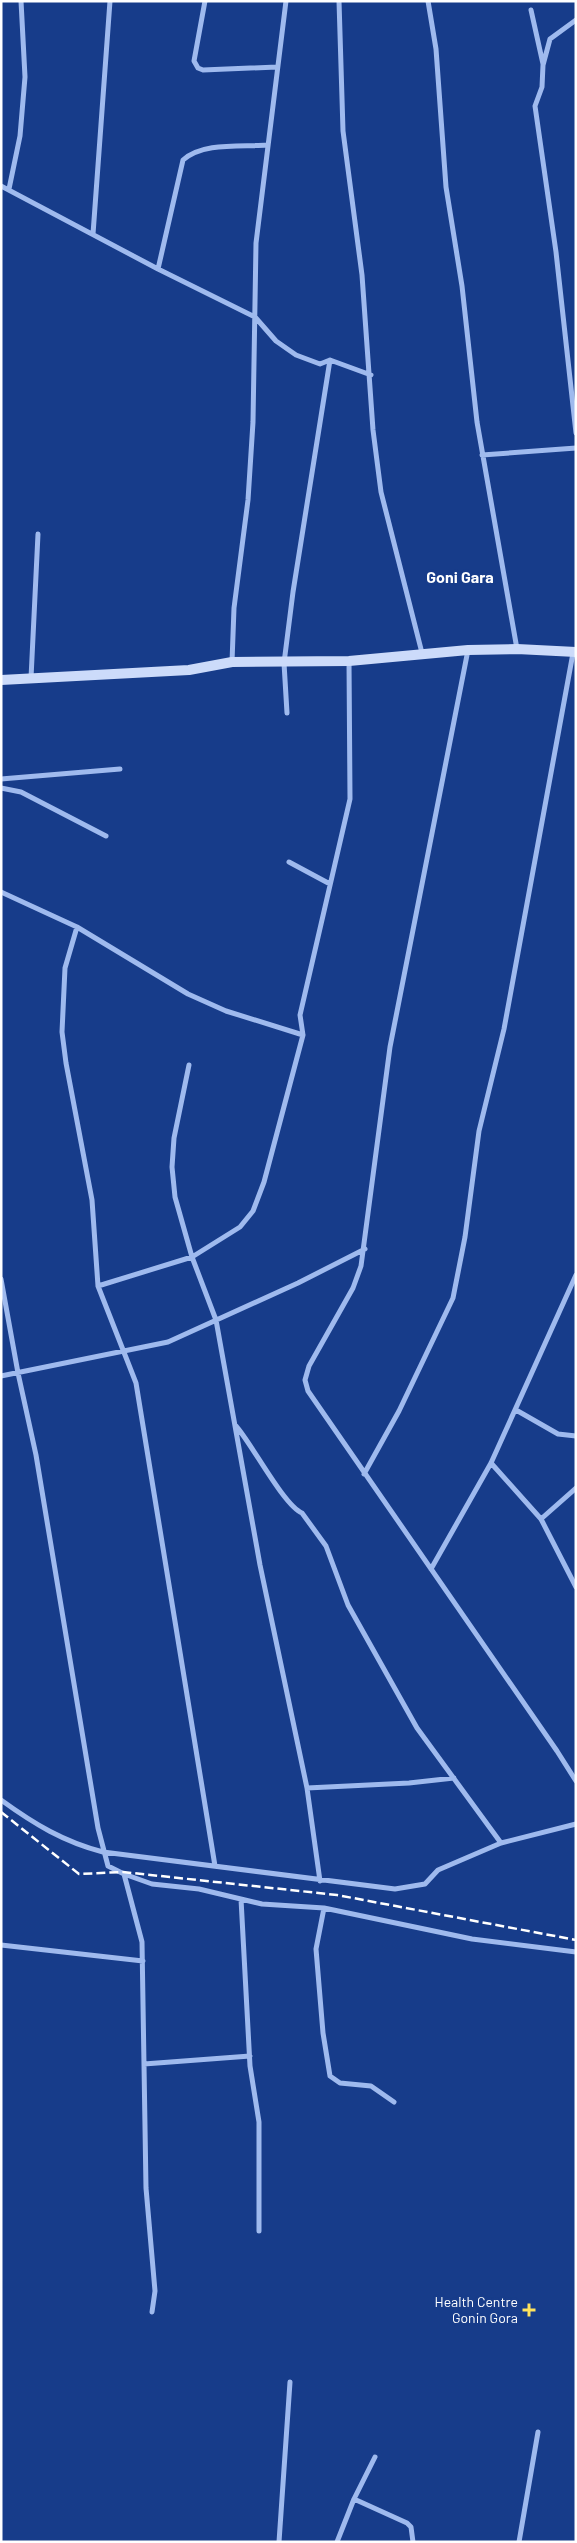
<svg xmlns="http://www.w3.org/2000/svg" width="577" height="2543" viewBox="0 0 577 2543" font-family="Barlow,sans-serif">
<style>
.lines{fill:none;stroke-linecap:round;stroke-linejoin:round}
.street{stroke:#9fbaee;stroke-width:5}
.secondary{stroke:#ccdbfa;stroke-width:10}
.rail{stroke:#fff;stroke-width:2.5;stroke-dasharray:9 4;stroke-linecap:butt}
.poi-dot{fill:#ffe35d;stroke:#173c8a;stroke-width:2}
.labels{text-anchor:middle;stroke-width:5;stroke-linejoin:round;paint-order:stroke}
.poi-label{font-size:14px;fill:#fff;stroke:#173c8a;text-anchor:end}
.quarter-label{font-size:16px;font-weight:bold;fill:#fff;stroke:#173c8a}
</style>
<rect width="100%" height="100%" fill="#173c8a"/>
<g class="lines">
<!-- street -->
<path class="street" d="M205 1 194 61 198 68 203 70 277 67
M339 1 343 131 362 275 373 430 381 492 422 653
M428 1 436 49 446 187 462 286 477 422 517 649
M531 10 543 64
M576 20 550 39 543 65 542 87 535 106 556 252 576 433
M1 186 158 269 255 317 276 341 296 355 320 364 330 360 371 375
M9 189 20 136 25 77 21 1
M93 234 110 1
M158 269 183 160C203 142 241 147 267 145
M482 455 576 448
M468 650 390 1047 361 1266 353 1288 309 1366 305 1380 308 1391 557 1751 576 1781
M232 662 234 608 248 500 253 422 256 243 286 1
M31 678 38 534
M287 713 284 663 293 592 330 360
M1 779 120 769
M1 788 21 792 106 836
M289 862 330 884
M1 892 77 927 188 994 226 1011 303 1035
M77 927 65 968 62 1032 66 1063 92 1200 98 1286 136 1383 215 1866
M189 1065 174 1138 172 1167 175 1197 192 1257 216 1320 260 1565 307 1788 320 1881
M1 1279 18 1373 36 1455 98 1828 108 1866 124 1874 142 1942 146 2188 155 2291 152 2312
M98 1286 192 1257 240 1227 253 1211 264 1182 303 1035 300 1015 350 799 349 661
M1 1376 168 1342 298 1283 365 1249
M516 1410 558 1434 576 1436
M236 1426C252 1444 284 1506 302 1513L326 1546 348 1605 417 1728 501 1843
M491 1463 541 1519 576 1587
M364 1474 399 1411 453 1298 465 1237 479 1131 504 1029 573 653
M541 1519 576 1488
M431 1569 491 1463 576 1275
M307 1788 409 1783 454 1778
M1 1800C34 1824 64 1842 103 1852L395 1889 425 1884 438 1870 501 1843 576 1824
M124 1874 152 1884 199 1889 262 1904 324 1908 472 1939 576 1952
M241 1899 250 2066 259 2122V2231
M324 1908 316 1949 323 2033 330 2076 340 2083 371 2086 394 2102
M1 1945 143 1961
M144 2064 250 2056
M354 2499 407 2523 411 2527 413 2542
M279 2542 290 2382
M337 2542 354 2499 375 2457
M519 2542 538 2432"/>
<!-- secondary -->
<path class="secondary" d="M1 680 189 670 232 662 349 661 468 650 517 649 576 652"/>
<!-- rail -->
<path class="rail" d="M1 1812 79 1874 123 1872 337 1895 576 1940"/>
</g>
<!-- markers -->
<path class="poi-dot" d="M526.5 2302.5h5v5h5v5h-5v5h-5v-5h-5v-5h5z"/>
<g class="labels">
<!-- poi labels -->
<g class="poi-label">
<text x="518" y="2307">Health Centre<tspan x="518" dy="16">Gonin Gora</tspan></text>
</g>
<!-- quarter labels -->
<g class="quarter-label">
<text x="460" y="583">Goni Gara</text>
</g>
</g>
<!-- border -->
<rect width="577" height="2543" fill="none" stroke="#ffffff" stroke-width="5"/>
</svg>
